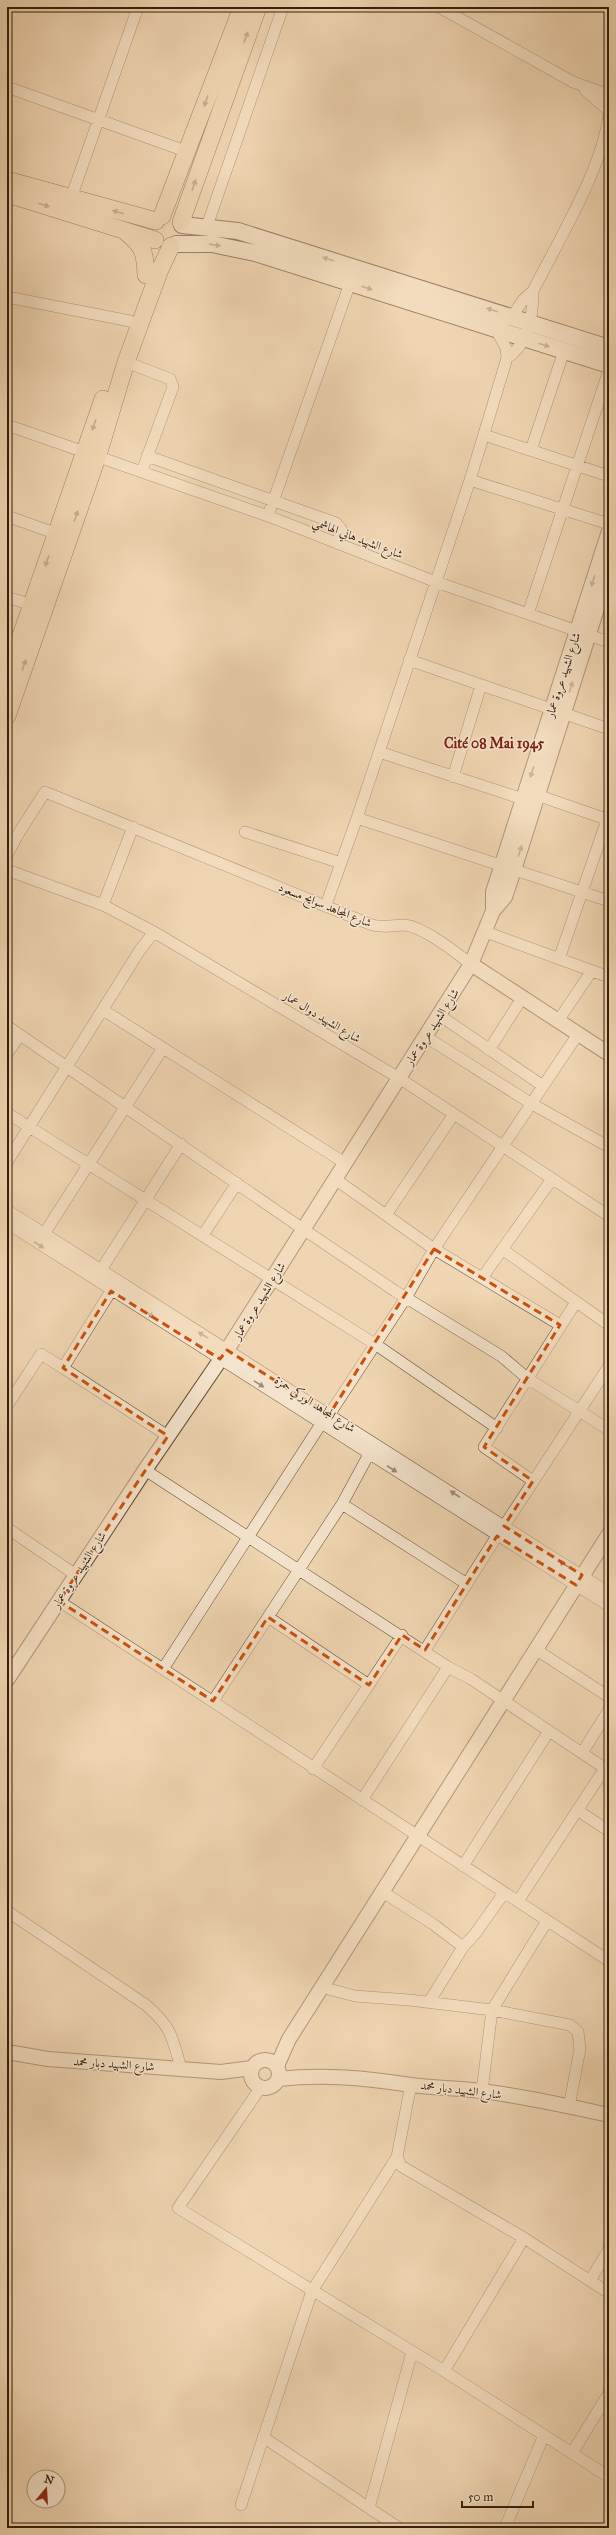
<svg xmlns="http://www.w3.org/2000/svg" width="616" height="2535" viewBox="0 0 616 2535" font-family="'IM FELL Great Primer',Amiri,serif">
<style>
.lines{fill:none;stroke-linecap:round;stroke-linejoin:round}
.minor-casing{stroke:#624b35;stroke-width:12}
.tertiary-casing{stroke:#624b35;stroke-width:16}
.secondary-casing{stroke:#331d0b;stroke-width:18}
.primary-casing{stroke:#331d0b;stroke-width:18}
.minor{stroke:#f5e4cd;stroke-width:11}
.tertiary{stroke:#f5e4cd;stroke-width:14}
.secondary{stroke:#f5e4cd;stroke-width:16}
.primary{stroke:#f0d6b2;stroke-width:17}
.oneway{fill:#927a5e}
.oneway2{fill:#9e8a76}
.marked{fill:none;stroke:#cd500c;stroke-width:3;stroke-dasharray:8 5;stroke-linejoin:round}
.labels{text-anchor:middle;stroke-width:3;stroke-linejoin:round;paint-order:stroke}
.street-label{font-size:12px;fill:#331d0b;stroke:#f5e4cd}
.quarter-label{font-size:14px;font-weight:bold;fill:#7a1f14;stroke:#f5e4cd}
</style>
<rect width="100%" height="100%" fill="#f0d6b2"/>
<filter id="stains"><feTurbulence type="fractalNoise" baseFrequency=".005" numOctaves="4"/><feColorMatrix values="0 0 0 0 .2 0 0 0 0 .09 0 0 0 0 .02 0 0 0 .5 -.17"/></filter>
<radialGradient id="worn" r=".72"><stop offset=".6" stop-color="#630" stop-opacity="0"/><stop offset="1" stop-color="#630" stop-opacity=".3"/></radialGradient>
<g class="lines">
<!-- minor casing -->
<g class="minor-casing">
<path id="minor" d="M439 7 573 82 609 95
M7 87 188 152
M585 90 608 110
M71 198 138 7
M207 226 283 7
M7 297 130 321
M512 317 523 300 533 291C559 239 601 172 609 115
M507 358C529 344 533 315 533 291
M126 362 170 379 173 387 142 471
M7 425 268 516 436 582 609 642
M484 435 609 476
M531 450 564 351
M147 456 336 523 341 529 338 544
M470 480 609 524
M7 516 57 534
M268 516 350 283
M7 597 32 605
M528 614 609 370
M409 660 609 729
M379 752 523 799
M453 777 481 685
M537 795 609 820
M357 818 609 901
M245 832 341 863
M7 855 20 831 45 792 372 925C384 928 393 925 405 925 424 927 456 953 471 964
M7 870 103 905 154 932 399 1078 609 1216
M103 905 133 827
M326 905 357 818 470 480 507 358 506 348 497 331
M486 932 609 977
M559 959 609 814
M103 1010 345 1163
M439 1015 543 1086
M558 1021 591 972
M7 1026 303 1229 395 1291 501 1356 527 1378 609 1430
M426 1037 532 1104 609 1147
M489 1050 522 998
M7 1054 20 1035
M7 1113 375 1344 497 1428
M7 1162 140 950 154 932
M335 1179 434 1249 560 1325
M7 1210 609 1593
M386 1215 454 1114
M7 1223 609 1606
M44 1234 163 1048
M203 1235 237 1183
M502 1249 609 1325
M101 1270 181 1144
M482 1278 552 1179
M111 1291 63 1368 168 1436
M7 1406 41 1354 63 1368
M329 1415 407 1296 434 1249 578 1034
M145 1470 448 1667 471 1679 609 1771
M533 1481 484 1447 576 1302
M342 1504 467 1584
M504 1526 609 1366
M7 1528 76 1575
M59 1601 609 1961
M268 1617 369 1685
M535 1649 609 1697
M425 1650 497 1536
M163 1669 321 1424
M213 1701 342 1504 369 1454
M582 1753 609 1710
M313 1769 402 1635
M362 1800 448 1667
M577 1810 609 1831
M463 1866 549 1731
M381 1891 433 1924 463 1947 475 1934 504 1893
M518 1901 605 1768
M7 1911 146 2005C173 2029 171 2035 181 2068
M321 1987 355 1996 409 2000 492 2010 570 2025 578 2032 580 2049 569 2107
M429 2002 463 1947
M411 2084 397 2157 401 2166 524 2238 609 2293
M261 2087 178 2208 444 2371 609 2477
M482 2091 492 2010 547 1921
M591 2279 609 2249
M444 2371 524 2238
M263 2437 399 2528
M572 2453 609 2393
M241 2505 312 2291 397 2157
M369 2508 412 2352
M505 2528 544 2435"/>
</g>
<!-- tertiary casing -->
<g class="tertiary-casing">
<path id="tertiary" d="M493 911 505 897 514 870 609 571
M471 964 609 1054
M7 1680 145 1470 227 1350 471 964 493 911V892L609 531
M7 2052 48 2059 221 2072 252 2068
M251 2074a14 14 0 1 1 28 0a14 14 0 1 1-28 0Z
M277 2066 289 2039 609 1534
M278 2079C324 2074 366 2078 411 2085 434 2088 458 2088 481 2091 523 2096 567 2106 609 2115"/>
</g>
<!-- secondary casing -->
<g class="secondary-casing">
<path id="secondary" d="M182 225 238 231 609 348
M176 244H212L255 253 609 365"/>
</g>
<!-- primary casing -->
<g class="primary-casing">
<path id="primary" d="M7 180 156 221
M7 194 155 240
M162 216 242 7
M181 222 258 7
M126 232C144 247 145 252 146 275
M7 676 103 399
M7 716 98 455 126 362 159 272 171 246"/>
</g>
<!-- minor -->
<use href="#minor" class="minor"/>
<!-- tertiary -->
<use href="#tertiary" class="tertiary"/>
<!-- secondary -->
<use href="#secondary" class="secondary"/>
<!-- primary -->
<use href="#primary" class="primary"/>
</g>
<!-- one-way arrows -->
<defs><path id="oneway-solid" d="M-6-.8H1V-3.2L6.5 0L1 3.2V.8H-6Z"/></defs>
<g class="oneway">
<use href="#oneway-solid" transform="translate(246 37) rotate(-70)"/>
<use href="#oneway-solid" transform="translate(206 101) rotate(109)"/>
<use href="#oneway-solid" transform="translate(194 185) rotate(-71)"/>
<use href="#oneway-solid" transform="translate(44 205) rotate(17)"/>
<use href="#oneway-solid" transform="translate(118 212) rotate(-164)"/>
<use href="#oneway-solid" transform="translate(94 425) rotate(109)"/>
<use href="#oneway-solid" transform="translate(76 516) rotate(-71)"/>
<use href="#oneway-solid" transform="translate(47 561) rotate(109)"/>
<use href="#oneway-solid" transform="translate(24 665) rotate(-71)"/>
</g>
<g class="oneway2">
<use href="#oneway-solid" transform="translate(215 245) rotate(8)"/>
<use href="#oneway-solid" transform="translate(328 259) rotate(-163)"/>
<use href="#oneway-solid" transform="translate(367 288) rotate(18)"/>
<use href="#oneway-solid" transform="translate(492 310) rotate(-163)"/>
<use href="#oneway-solid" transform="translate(544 345) rotate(17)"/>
<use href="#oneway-solid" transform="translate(593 581) rotate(108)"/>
<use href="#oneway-solid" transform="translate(571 687) rotate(-72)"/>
<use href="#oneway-solid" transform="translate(532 772) rotate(108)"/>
<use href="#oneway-solid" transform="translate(520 851) rotate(-73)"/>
<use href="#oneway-solid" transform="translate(39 1245) rotate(33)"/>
<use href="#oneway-solid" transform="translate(149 1314) rotate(32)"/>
<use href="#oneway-solid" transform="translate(203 1335) rotate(-148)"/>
<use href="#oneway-solid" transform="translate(259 1384) rotate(32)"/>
<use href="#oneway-solid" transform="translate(392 1469) rotate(33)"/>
<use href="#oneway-solid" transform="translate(455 1494) rotate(-147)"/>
<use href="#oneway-solid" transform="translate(564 1564) rotate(-148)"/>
</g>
<!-- marked area -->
<path d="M0 0H616V2535H0ZM434 1249 560 1325 484 1447 533 1481 504 1526 582 1575 576 1585 497 1536 425 1650 402 1635 369 1685 268 1617 213 1701 59 1601 168 1436 63 1368 111 1291 220 1359 227 1350 329 1415Z" fill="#f0d6b2" fill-opacity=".55" fill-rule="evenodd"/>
<path class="marked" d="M434 1249 560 1325 484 1447 533 1481 504 1526 582 1575 576 1585 497 1536 425 1650 402 1635 369 1685 268 1617 213 1701 59 1601 168 1436 63 1368 111 1291 220 1359 227 1350 329 1415Z"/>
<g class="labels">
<!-- street labels -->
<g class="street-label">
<text transform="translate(358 538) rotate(21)" y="4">شارع الشهيد هاني الهاشمي</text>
<text transform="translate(563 675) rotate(-72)" y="4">شارع الشهيد عروة عمار</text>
<text transform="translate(325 905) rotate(22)" y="4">شارع المجاهد سوايح مسعود</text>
<text transform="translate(322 1017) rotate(31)" y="4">شارع الشهيد دوال عمار</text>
<text transform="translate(432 1027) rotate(-57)" y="4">شارع الشهيد عروة عمار</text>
<text transform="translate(259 1301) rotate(-58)" y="4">شارع الشهيد عروة عمار</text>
<text transform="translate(315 1404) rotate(33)" y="4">شارع المجاهد الوركي حمزة</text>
<text transform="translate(79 1570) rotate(-57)" y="4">شارع الشهيد عروة عمار</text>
<text transform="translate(114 2064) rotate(4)" y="4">شارع الشهيد دبار محمد</text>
<text transform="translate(461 2090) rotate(7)" y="4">شارع الشهيد دبار محمد</text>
</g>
<!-- quarter labels -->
<g class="quarter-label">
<text x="494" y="748">Cité 08 Mai 1945</text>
</g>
</g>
<!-- margin -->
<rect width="616" height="2535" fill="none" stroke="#f0d6b2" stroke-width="24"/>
<rect x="8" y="8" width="600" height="2519" fill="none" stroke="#331d0b" stroke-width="2"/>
<rect x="12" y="12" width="592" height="2511" fill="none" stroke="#331d0b"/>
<!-- north arrow -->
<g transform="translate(46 2489) rotate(18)"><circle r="19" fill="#f5e4cd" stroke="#a7947f"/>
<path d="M0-3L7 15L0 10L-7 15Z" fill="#8f2418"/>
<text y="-6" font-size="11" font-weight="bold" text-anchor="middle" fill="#331d0b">N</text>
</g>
<!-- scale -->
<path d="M462 2501v6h71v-6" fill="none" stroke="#331d0b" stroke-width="2"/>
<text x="468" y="2501" font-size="12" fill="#331d0b" stroke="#f5e4cd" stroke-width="3" paint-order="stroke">50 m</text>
<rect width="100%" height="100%" filter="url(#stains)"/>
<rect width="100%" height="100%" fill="url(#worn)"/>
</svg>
